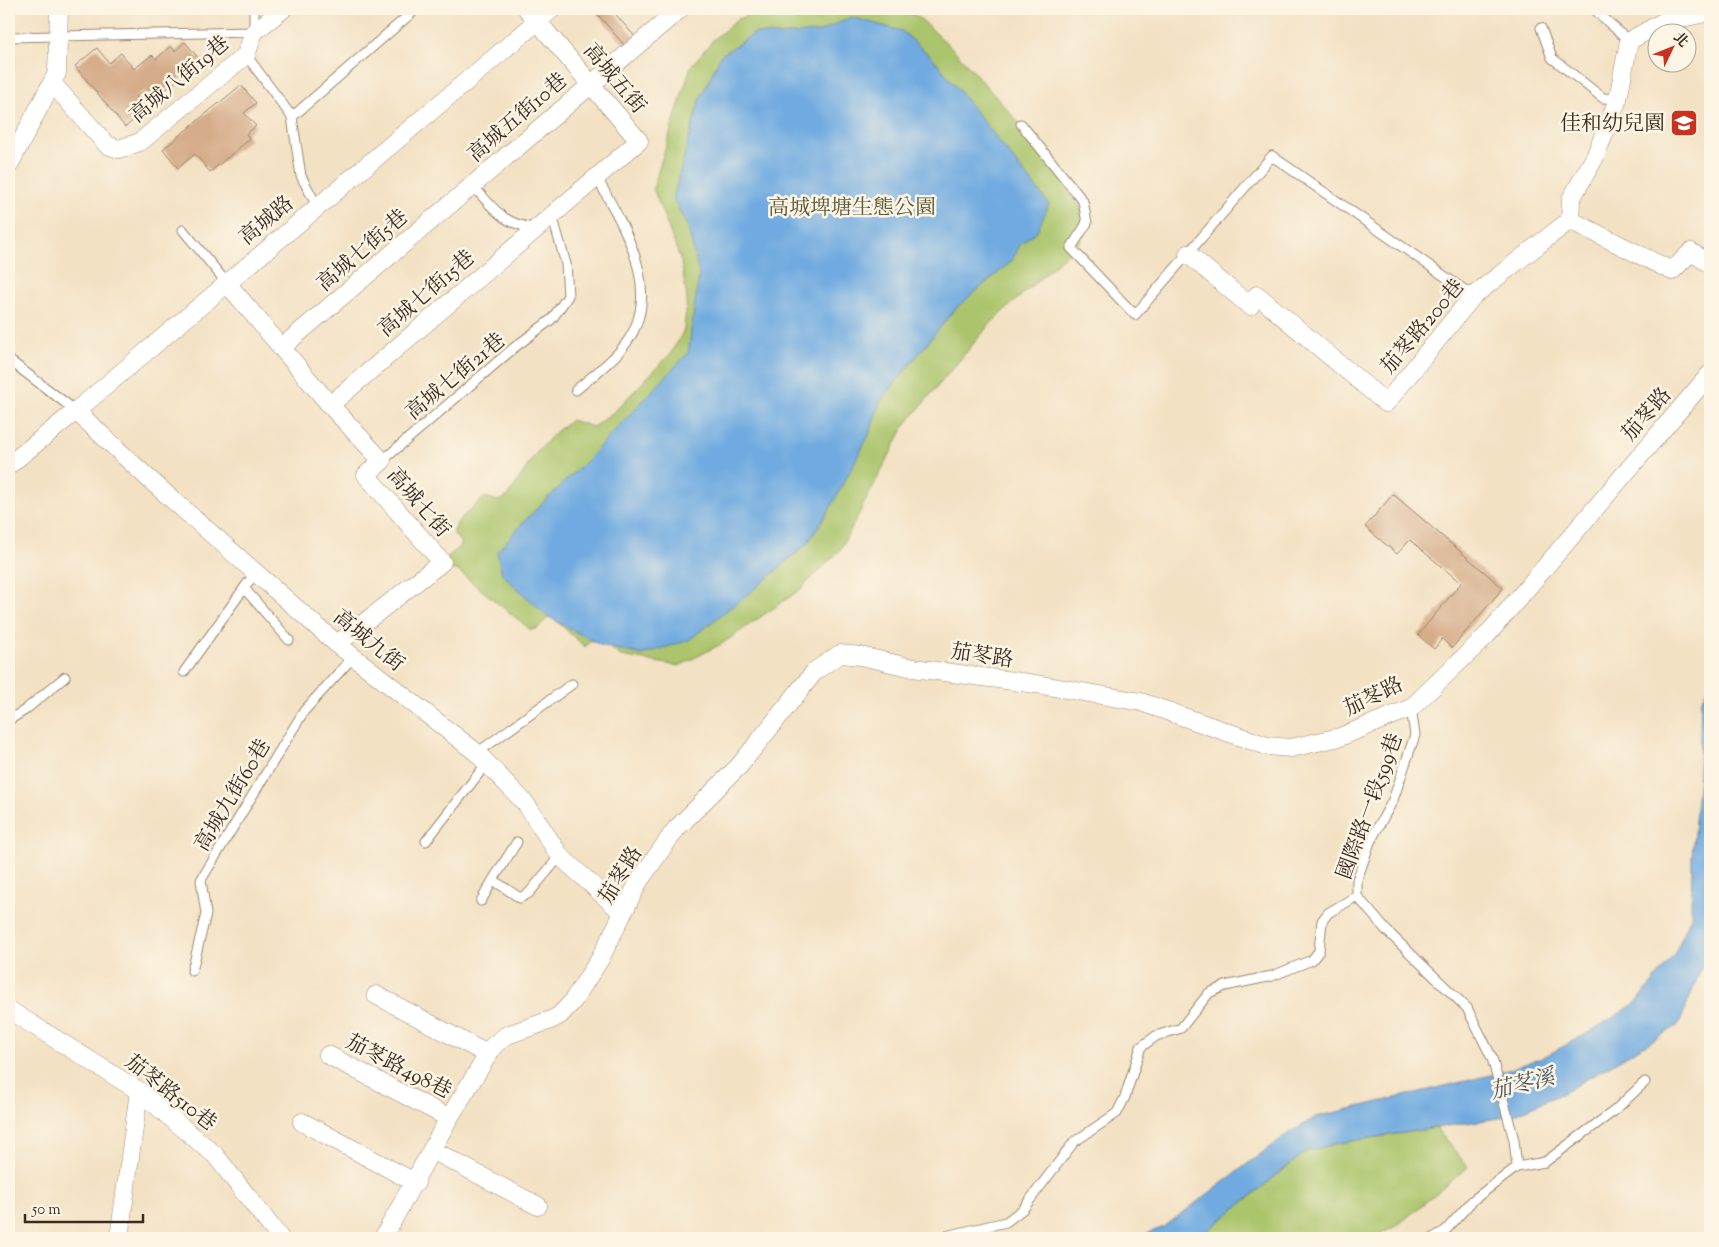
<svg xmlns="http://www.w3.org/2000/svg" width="1719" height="1247" viewBox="0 0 1719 1247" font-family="'Sorts Mill Goudy','Noto Serif TC',serif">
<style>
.green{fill:#abc56c;stroke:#737845}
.water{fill:#6faae0;stroke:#556a7f}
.building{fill:#d5ac89}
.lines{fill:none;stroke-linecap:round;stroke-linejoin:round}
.service-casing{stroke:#978670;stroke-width:11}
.minor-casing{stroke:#978670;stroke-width:19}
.service{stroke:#fff;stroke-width:9}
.minor{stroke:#fff;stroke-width:18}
.labels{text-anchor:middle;stroke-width:5;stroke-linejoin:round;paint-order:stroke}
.street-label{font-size:21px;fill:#3b2a1e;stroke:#fcf5e5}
.poi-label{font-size:21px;fill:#3b2a1e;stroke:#fcf5e5;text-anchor:end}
.park-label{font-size:21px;fill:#5d5835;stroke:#fcf5e5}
.water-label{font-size:22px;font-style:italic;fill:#4d5762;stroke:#fcf5e5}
</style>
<rect width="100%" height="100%" fill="#fcf5e5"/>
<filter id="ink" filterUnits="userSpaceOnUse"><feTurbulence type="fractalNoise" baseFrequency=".02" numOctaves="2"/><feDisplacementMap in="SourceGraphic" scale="10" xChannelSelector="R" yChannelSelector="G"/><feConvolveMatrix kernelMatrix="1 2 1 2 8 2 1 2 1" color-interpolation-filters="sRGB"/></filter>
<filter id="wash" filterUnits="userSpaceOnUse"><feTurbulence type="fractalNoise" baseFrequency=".0096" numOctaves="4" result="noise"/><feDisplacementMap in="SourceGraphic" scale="20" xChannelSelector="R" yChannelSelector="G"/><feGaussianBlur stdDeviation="1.12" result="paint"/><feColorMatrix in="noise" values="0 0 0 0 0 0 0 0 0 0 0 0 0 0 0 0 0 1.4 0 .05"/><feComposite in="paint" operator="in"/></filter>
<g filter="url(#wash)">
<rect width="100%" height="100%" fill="#f3e1c3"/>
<!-- green -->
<path class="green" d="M762 9H898L908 11 923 21 955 51 1019 123 1070 188 1083 213 1081 241 990 324 905 425 840 550 801 589 723 643 679 666 621 656 594 637 585 647 550 615 538 628 531 630 457 570 446 569 448 557 462 544 453 533 459 520 485 497 498 501 507 497 537 452 556 432 571 420 593 427 615 411 671 353 684 330 687 299 681 261 653 188 691 66 714 39 738 19Z
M1436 1128 1468 1167 1399 1224 1374 1238H1195L1207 1231 1307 1151 1339 1143Z"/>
<!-- water -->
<path class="water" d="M851 17 902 31 934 59 1049 204 1037 231 1021 243 1012 261 955 309 880 402 869 435 831 507 808 543 757 587 689 640 642 655 600 645 547 616 502 574 497 552 527 518 587 460 688 353 699 275 688 228 673 198 699 101 721 55 755 33 776 35 820 32Z
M1710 685V946L1679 1025 1563 1093 1511 1116 1339 1143 1307 1151 1207 1231 1195 1238H1134L1164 1227 1283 1137 1316 1117 1499 1073 1542 1058 1588 1033 1637 1002 1674 955 1691 917 1692 856 1699 775 1701 700Z"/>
<g id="blocks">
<!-- building -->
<path class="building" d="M593 9H611L636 38 626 47Z
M185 42 201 61 152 101 144 91 135 97 146 110 125 127 75 66 97 48 109 63 121 53 134 69 152 55 156 59 171 46 175 51Z
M241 85 256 103 244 113 256 126 246 134 250 139 210 172 195 154 178 168 163 149Z
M1393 494 1503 588 1452 648 1442 639 1434 649 1418 635 1461 583 1410 540 1397 554 1365 527Z"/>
</g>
</g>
<g filter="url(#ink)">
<use href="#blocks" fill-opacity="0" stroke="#978670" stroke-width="1"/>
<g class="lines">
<!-- service casing -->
<g class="service-casing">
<path id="service" d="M1594 9 1629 41
M1541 28 1552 58 1603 98 1618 99
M9 37 254 32V9
M246 55 292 117 301 176 317 206
M292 117 416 9
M1021 124 1083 201 1087 223 1071 248 1135 315 1272 156 1473 296
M472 185C494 208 502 225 536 228
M183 230 226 282
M9 360 76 411
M576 390C590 378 606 366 619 352 669 298 625 229 596 176
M382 461 515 347 552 319 568 296 566 264 552 215
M244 588 289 640
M184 672 257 570
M1411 708 1415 735 1393 800 1370 842 1357 880V896L1386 930 1467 1008 1492 1058 1514 1140 1517 1167 1545 1162 1614 1111 1645 1082
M9 720 25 710 65 677
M477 753 572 684
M426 841 487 763
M517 842 493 880 520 898 529 893 560 856
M481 901 493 880
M192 971 206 914 201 880 304 711 353 657
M937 1238 1006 1222 1023 1209 1074 1142 1117 1113 1125 1097 1141 1047 1156 1036 1181 1028 1209 993 1225 986 1272 976 1312 960 1319 951 1322 921 1328 913 1357 896
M1433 1238 1445 1231 1473 1200 1517 1167"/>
</g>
<!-- minor casing -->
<g class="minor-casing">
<path id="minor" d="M52 83 107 145 119 149 140 142 246 55 254 32 283 9
M9 165 57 73 59 9
M1570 220 1571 199 1595 157 1618 99 1629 41 1663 22 1710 12
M1188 254 1250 306 1257 295 1386 403 1473 296 1570 220 1672 271 1691 252 1710 264
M226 282 330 405 382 461 366 475 442 562 337 644
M281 348 680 9
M330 405 639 141 527 9
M76 411 149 479 337 644 477 753 526 804 560 856 623 913
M9 465 76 411 552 9
M376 995 487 1054
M9 1010 139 1091 215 1155 280 1238
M328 1055 449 1118
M302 1122 416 1183
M432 1150 538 1206
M119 1238 139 1091
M383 1238 449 1118 494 1045 507 1035 551 1020 560 1015 572 1002 600 959 639 881 676 829 740 765 815 671 840 654 861 656 913 668 1036 684 1141 702 1267 746 1291 748 1340 737 1411 708 1487 635 1710 374"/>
</g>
<!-- service -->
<use href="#service" class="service"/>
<!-- minor -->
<use href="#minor" class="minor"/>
</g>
</g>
<!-- icons -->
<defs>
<g id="school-square" transform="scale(1.4375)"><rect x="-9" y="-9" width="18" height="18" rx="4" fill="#c8321e" stroke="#fcf5e5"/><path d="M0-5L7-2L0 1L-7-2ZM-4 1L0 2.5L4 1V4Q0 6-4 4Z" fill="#fff"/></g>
</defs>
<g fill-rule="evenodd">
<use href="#school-square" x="1684" y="123"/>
</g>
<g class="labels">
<!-- street labels -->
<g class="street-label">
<text transform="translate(615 78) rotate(50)" y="7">高城五街</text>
<text transform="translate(179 79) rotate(-40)" y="7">高城八街19巷</text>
<text transform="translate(517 117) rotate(-41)" y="7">高城五街10巷</text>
<text transform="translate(266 220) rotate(-40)" y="7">高城路</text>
<text transform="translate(362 250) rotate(-41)" y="7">高城七街5巷</text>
<text transform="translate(426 293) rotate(-41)" y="7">高城七街15巷</text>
<text transform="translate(1422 326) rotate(-50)" y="7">茄苳路200巷</text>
<text transform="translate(455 376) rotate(-40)" y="7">高城七街21巷</text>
<text transform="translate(1646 414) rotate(-49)" y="7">茄苳路</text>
<text transform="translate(419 502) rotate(49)" y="7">高城七街</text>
<text transform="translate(369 640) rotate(39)" y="7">高城九街</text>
<text transform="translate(982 655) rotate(8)" y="7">茄苳路</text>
<text transform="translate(1373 696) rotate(-26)" y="7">茄苳路</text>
<text transform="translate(232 795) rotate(-59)" y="7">高城九街60巷</text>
<text transform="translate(1369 806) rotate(-70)" y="7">國際路一段599巷</text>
<text transform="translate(620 875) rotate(-59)" y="7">茄苳路</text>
<text transform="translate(399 1066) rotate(27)" y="7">茄苳路498巷</text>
<text transform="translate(171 1092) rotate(38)" y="7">茄苳路510巷</text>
</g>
<!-- poi labels -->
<g class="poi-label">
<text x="1665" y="130">佳和幼兒園</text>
</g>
<!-- park labels -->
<g class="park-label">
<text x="852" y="214">高城埤塘生態公園</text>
</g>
<!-- water labels -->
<g class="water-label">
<text transform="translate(1522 1083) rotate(-14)" y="8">茄苳溪</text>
</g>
</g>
<!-- margin -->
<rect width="1719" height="1247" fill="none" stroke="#fcf5e5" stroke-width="30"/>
<!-- north arrow -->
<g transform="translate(1672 48) rotate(47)"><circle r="24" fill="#fcf5e5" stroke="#afa495"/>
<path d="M0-4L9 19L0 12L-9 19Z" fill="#c8321e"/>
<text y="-8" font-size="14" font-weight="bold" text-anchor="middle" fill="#3b2a1e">北</text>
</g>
<!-- scale -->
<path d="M25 1214v8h118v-8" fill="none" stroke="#3b2a1e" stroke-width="2.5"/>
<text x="32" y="1214" font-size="15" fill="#3b2a1e" stroke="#fcf5e5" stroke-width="4" paint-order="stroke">50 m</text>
</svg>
